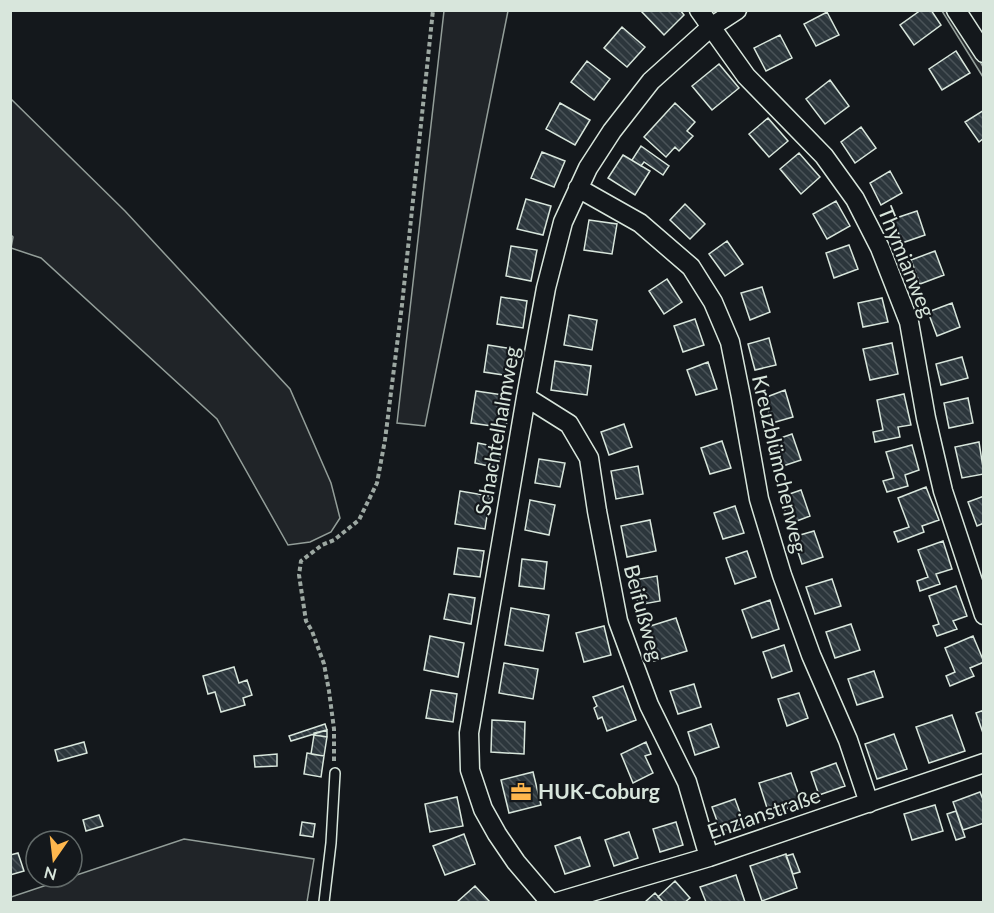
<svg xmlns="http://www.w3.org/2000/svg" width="994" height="913" viewBox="0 0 994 913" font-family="Lato,sans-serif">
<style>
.grass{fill:#202428;stroke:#939e99;stroke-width:1.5}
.parking{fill:#24282b;stroke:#939e99;stroke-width:1.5}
.building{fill:url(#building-back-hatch);stroke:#d8e6dc;stroke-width:1.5}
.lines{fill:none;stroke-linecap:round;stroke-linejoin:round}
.lane-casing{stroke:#d8e6dc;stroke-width:12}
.street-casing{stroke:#d8e6dc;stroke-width:21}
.path{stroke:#9da8a2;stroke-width:4;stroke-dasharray:4.5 3;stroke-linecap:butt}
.lane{stroke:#14181c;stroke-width:9}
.street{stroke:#14181c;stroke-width:18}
.labels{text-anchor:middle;stroke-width:4.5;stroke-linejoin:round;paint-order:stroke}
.street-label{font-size:21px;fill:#d8e6dc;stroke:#14181c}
.poi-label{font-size:21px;font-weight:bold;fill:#d8e6dc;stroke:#14181c;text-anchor:start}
</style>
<defs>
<pattern id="building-back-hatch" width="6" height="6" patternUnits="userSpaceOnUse" patternTransform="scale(1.5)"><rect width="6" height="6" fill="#2c363c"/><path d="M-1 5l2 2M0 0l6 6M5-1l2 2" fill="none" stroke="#4a5358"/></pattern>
</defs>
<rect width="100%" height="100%" fill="#14181c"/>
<!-- grass -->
<path class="grass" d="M444 11H508L425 426 397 423Z
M11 99 125 211 290 389 331 483 340 518 331 532 310 542 288 545 217 419 41 258 11 248 13 237 10 234Z
M184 839 314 859 307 902H11V897Z"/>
<!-- parking -->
<path class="parking" d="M942 11H947L971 46 983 67V77Z"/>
<!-- building -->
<path class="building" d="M640 10H680L684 15 664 35Z
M921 10H931L941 25 914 45 900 25Z
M827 12 839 35 816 46 804 24Z
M622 27 645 47 627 67 604 48Z
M780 35 792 58 766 71 754 48Z
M956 51 970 73 942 90 929 69Z
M587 61 610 79 594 100 571 82Z
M719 64 739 88 712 110 692 86Z
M830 80 849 106 825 124 806 99Z
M560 103 590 120 575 145 546 129Z
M675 103 695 122 687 131 693 136 679 151 675 147 666 157 644 137Z
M984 110V138L979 142 965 122Z
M768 118 788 141 769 157 749 134Z
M861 127 876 148 855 163 841 142Z
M641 146 669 166 663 175 644 162 641 166 632 160Z
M542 152 565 161 554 187 531 178Z
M799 153 820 177 801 194 780 169Z
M623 155 650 171 635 195 608 178Z
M890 171 902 193 881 205 870 183Z
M526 199 551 206 543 235 517 229Z
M836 201 850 226 827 239 813 214Z
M685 204 705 224 690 239 670 220Z
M917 211 925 235 902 243 893 219Z
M589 220 617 224 612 254 584 250Z
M727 241 743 264 725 276 709 254Z
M849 245 858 269 834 278 826 253Z
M511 246 537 250 531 281 506 276Z
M935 251 944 275 920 284 911 260Z
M667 279 682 302 664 314 649 291Z
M762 287 770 312 750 320 741 293Z
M501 297 527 301 523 328 497 324Z
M882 298 888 322 863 327 858 303Z
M952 303 960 327 937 336 928 312Z
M569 315 597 320 592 350 564 345Z
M695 319 704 345 683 352 674 326Z
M769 338 776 365 755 370 748 344Z
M892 343 898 374 870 380 863 349Z
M488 345 514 349 510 376 484 372Z
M962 357 968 378 941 385 936 364Z
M555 361 591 366 587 395 551 390Z
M708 362 717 389 696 395 687 370Z
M785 390 793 417 772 423 764 398Z
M476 391 510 396 506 428 471 423Z
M904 394 911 425 898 427 900 437 875 442 873 432 883 430 877 400Z
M968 398 973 423 949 428 944 403Z
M624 424 632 447 609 455 601 432Z
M792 434 801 460 780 467 772 441Z
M722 441 731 468 710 474 701 448Z
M979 442 984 474 962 478 955 447Z
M478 443 502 448 498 468 475 463Z
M912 445 919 470 905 475 908 486 887 492 883 481 894 478 886 452Z
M539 459 565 463 560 487 535 483Z
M638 466 643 494 616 499 611 471Z
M926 487 939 520 922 526 924 532 898 542 894 532 909 527 898 498Z
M801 490 810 516 789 524 781 497Z
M460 491 490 496 485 529 455 524Z
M984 496V523L977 526 968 502Z
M530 500 555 505 549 535 525 530Z
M735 506 744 533 723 539 714 513Z
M650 520 656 551 627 557 621 526Z
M814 531 823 557 802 564 793 537Z
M943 541 952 569 936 574 940 584 920 591 917 581 928 577 918 550Z
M458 548 484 551 480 577 454 574Z
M747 551 756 577 735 584 726 558Z
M522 559 547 562 544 589 519 586Z
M657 576 660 601 638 605 634 580Z
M832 579 841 606 815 614 806 587Z
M956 586 967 616 953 621 957 629 937 636 933 626 939 624 929 596Z
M449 594 475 598 471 624 444 619Z
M770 600 779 629 752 638 742 610Z
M511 608 549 615 543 651 505 645Z
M676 618 687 651 654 661 644 628Z
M851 624 860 650 835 658 826 632Z
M604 626 611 655 584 662 576 633Z
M430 636 464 643 458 677 424 670Z
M973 636 984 662 970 668 974 676 950 686 946 676 955 672 945 648Z
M784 645 792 671 772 678 763 652Z
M504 663 538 669 533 699 499 693Z
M234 667 239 683 247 680 252 695 243 698 245 705 221 712 215 692 208 694 203 676Z
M874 671 883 697 857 705 848 679Z
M694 684 701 707 678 714 670 691Z
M623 686 636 720 607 731 602 717 598 719 594 708 597 706 593 697Z
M431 690 457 694 453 722 426 718Z
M799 693 808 718 787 726 778 699Z
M984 710V736L976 713Z
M952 715 965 751 929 763 916 727Z
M492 720 525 722 524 754 491 752Z
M325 724 327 730 291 741 289 736Z
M711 724 719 747 695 755 688 732Z
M327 730V737L314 735V733Z
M894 734 907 769 877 779 865 744Z
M314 735 327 737 324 756 311 754Z
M84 742 87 753 58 761 55 750Z
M646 742 651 754 645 756 653 773 633 783 621 754Z
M307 753 324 756 321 777 304 774Z
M277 754V766L255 767 254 756Z
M836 763 845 786 819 795 811 772Z
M533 772 541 805 509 813 501 780Z
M791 773 802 804 769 814 759 783Z
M980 792 984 802V823L963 830 953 802Z
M457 797 463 826 430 832 425 804Z
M735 799 744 823 721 832 712 807Z
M935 805 943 831 912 840 904 814Z
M956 811 965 837 956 840 947 814Z
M99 815 103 826 86 831 83 820Z
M302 822 315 824 313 837 300 835Z
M676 822 683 845 660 852 653 829Z
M629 832 638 858 614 866 605 840Z
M464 834 475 864 445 875 433 846Z
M580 837 590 866 565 874 555 846Z
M18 853 24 871 10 875V855Z
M786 854 797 888 762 901 750 866Z
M793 854 800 872 793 874 786 856Z
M736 875 745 902H706L700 887Z
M675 881 690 898 685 902H663L658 897Z
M475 886 490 902H457Z
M655 893 663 902H645Z"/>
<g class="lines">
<!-- lane casing -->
<g class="lane-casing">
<path id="lane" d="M324 902 331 843 335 773"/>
</g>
<!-- street casing -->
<g class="street-casing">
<path id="street" d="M699 10 746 76 824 156 855 199 880 248 909 322 926 418 943 491 984 615
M956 10 984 53
M578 188 640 223 691 267 713 302 730 342 741 397 759 499 782 575 811 655 848 740 869 803
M526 397 569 424 589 458 597 511 618 621 649 705 687 782 709 857
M550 902 516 862 497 834 483 809 470 770 469 733 526 397 546 288 563 222 588 168 612 131 651 81 711 27 737 10
M557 902 709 857 984 763"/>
</g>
<!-- path -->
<path class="path" d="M334 761V729L329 691 324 664 312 631 306 621 299 575 301 561 322 545 334 540 359 520 377 483 385 440 402 305 433 10"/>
<!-- lane -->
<use href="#lane" class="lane"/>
<!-- street -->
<use href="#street" class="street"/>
</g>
<!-- icons -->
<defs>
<g id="office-bare" transform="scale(1.62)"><path d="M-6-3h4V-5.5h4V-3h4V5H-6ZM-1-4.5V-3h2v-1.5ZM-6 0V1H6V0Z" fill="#ffb74d" stroke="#14181c" stroke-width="2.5" paint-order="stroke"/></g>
</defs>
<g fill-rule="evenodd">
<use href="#office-bare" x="521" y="792"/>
</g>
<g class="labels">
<!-- street labels -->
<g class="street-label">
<text transform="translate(906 262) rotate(68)" y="7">Thymianweg</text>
<text transform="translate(498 431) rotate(-80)" y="7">Schachtelhalmweg</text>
<text transform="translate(779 464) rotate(77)" y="7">Kreuzblümchenweg</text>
<text transform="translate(643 613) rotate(75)" y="7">Beifußweg</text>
<text transform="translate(764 814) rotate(-19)" y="7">Enzianstraße</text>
</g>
<!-- poi labels -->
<g class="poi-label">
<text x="538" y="799">HUK-Coburg</text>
</g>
</g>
<!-- border -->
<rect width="994" height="913" fill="none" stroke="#d8e6dc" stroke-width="24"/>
<!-- north arrow -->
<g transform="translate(54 859) rotate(194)"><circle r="28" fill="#14181c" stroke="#626a69" stroke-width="1.5"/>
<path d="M0-4.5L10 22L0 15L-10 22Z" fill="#ffb74d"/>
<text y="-9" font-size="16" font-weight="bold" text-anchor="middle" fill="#d8e6dc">N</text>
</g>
</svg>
